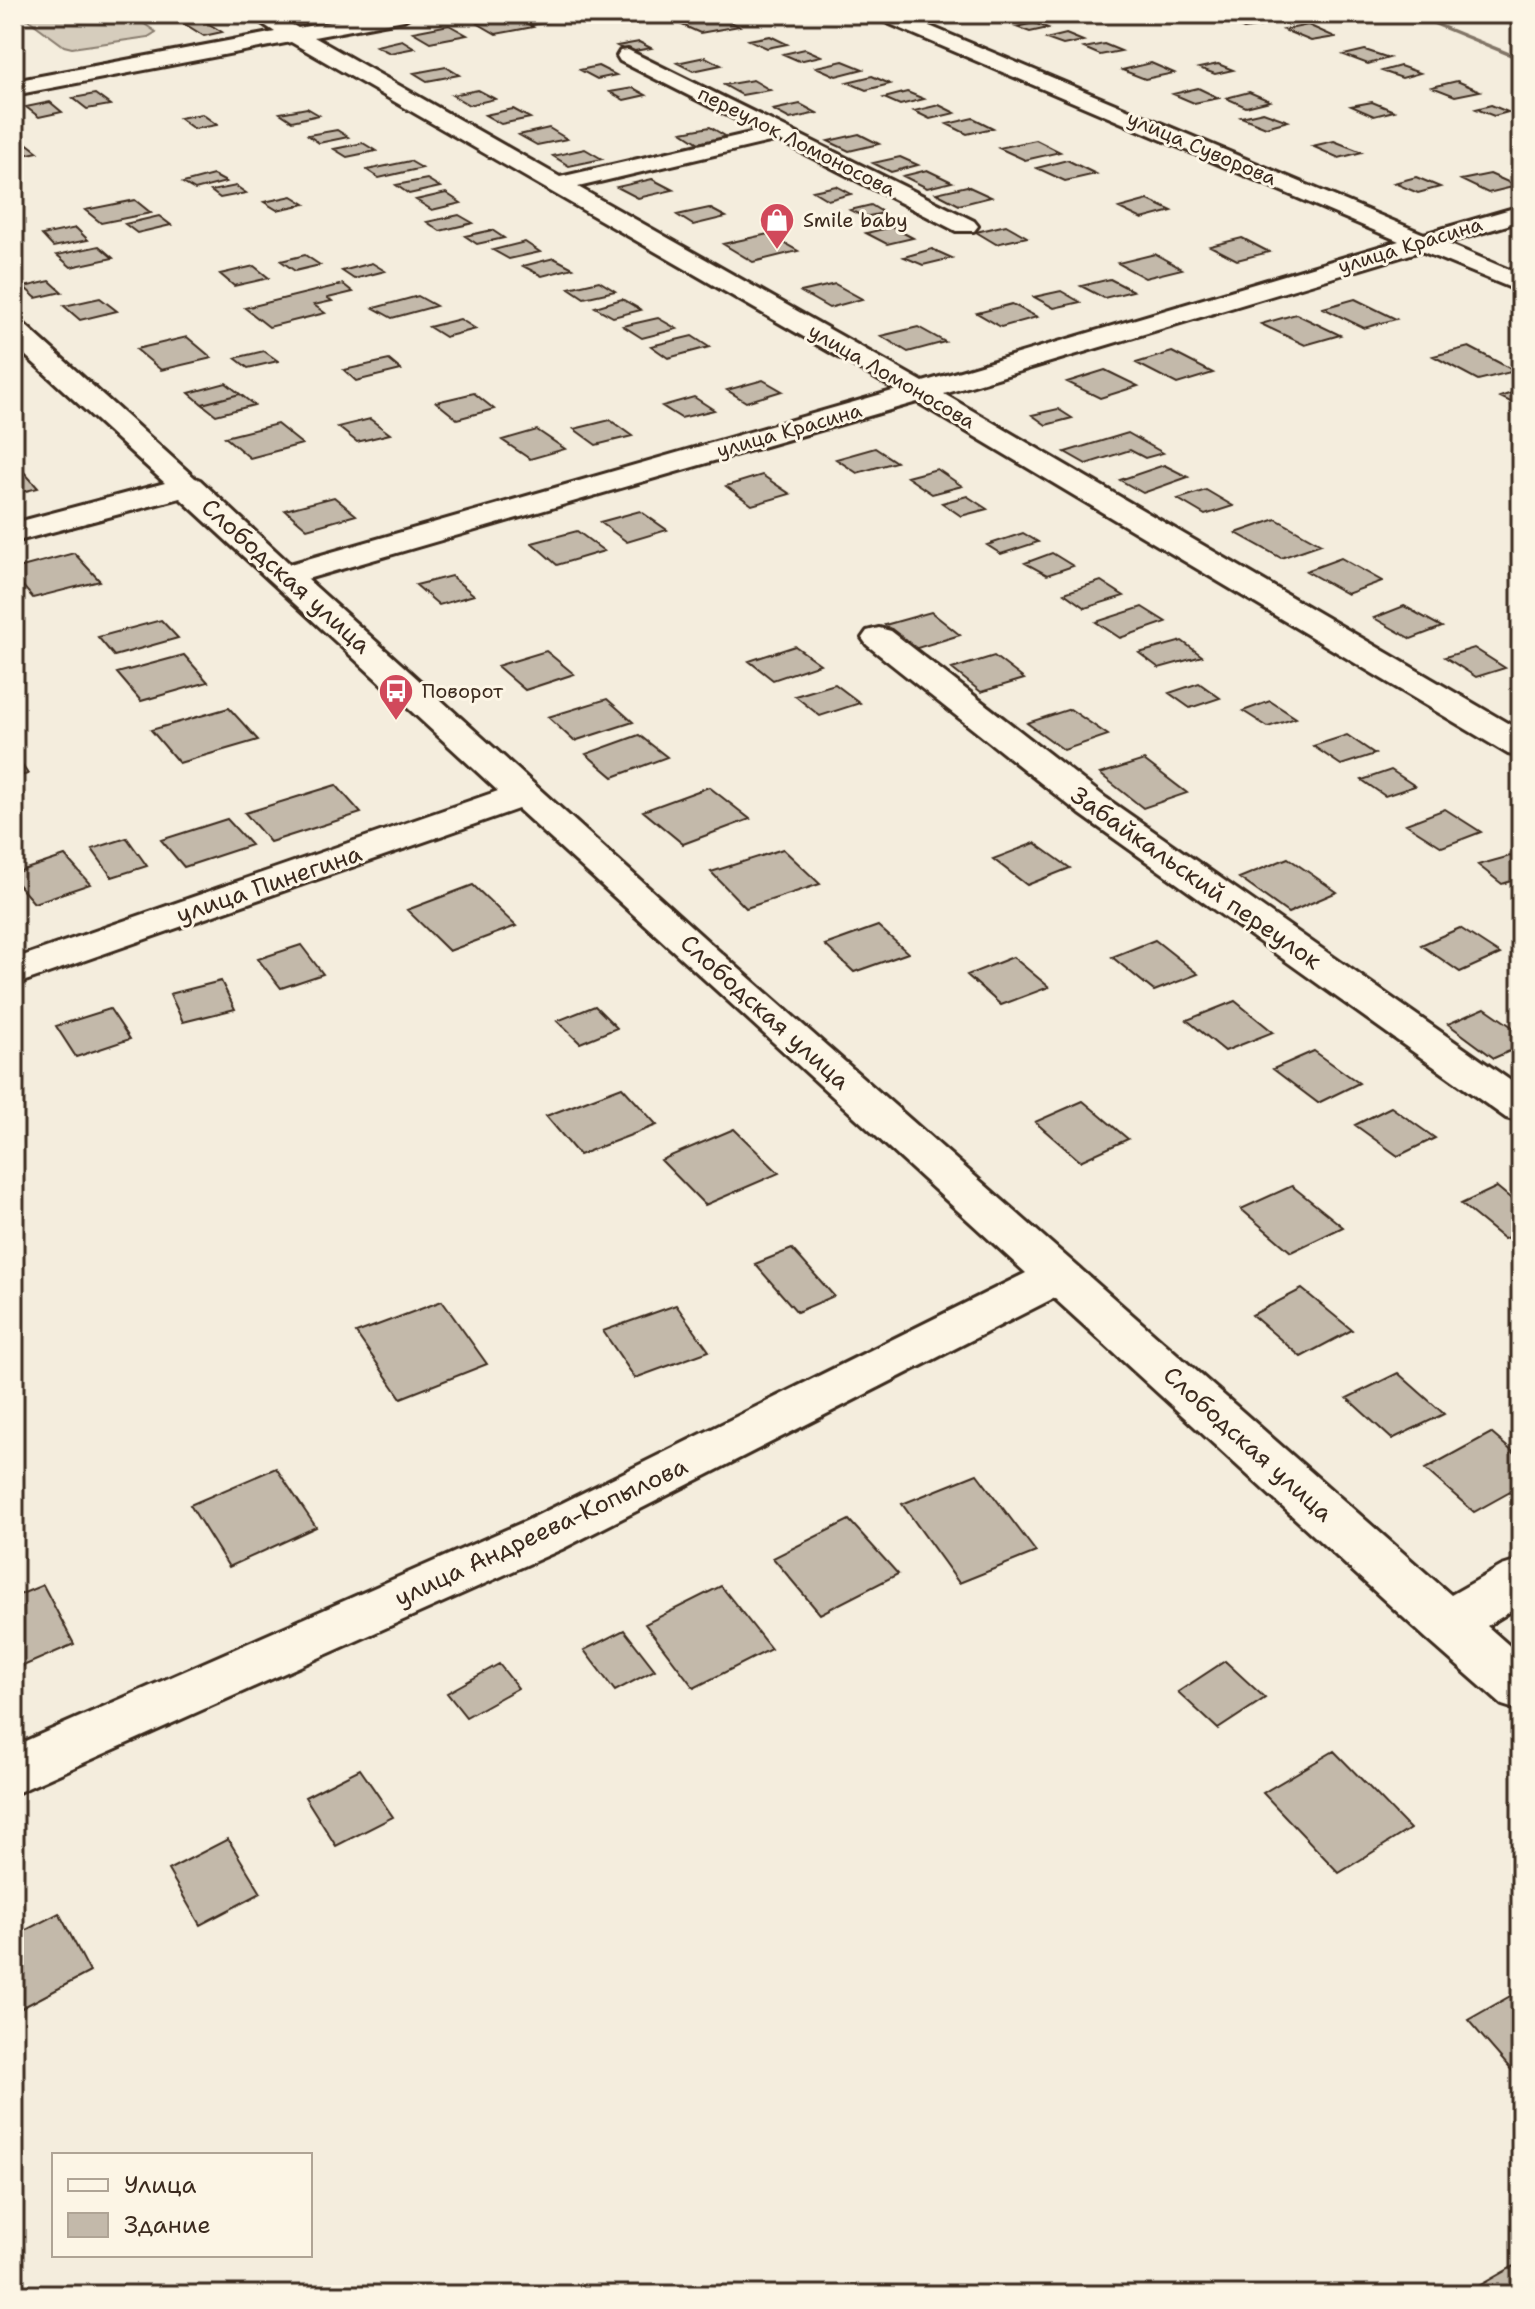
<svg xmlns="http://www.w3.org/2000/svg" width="1535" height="2309" viewBox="0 0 1535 2309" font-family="'Shantell Sans',sans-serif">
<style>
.green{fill:#d6cdbd;stroke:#887c6e;stroke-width:2}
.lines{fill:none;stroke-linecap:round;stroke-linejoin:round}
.stream{fill:#817466;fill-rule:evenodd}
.building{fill:#c3b9aa;stroke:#3b2a1e;stroke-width:2}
.minor-casing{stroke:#3b2a1e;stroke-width:6}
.minor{fill:#fcf5e5;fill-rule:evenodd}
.labels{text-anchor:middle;stroke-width:6;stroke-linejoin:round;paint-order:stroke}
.far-street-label{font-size:20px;fill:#3b2a1e;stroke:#fcf5e5}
.far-poi-label{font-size:20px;fill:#3b2a1e;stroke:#fcf5e5;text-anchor:start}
.street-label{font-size:24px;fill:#3b2a1e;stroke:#fcf5e5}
</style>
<rect width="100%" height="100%" fill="#f4eddd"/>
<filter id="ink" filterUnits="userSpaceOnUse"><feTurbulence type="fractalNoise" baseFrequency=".0125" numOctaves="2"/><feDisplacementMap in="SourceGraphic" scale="16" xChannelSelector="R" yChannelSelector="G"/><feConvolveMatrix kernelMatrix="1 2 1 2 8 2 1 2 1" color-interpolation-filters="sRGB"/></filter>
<g filter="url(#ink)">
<!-- green -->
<path class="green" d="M28 14H130L156 32 148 37 72 48 64 46 26 18Z"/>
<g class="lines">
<!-- stream -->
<path class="stream" d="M1407 14H1415L1521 57V61Z"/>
</g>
<!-- building -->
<path class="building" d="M169 14H193L222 32 204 36Z
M548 14 559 20 533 25 517 15Z
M514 16 533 27 496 34 477 23Z
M718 16 739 26 700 33 680 24Z
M1246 16 1267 25 1244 29 1223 20Z
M1034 23 1048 28 1030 32 1016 27Z
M449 25 467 35 430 42 413 32Z
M1308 25 1335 37 1311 41 1284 30Z
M1066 34 1083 41 1063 45 1046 39Z
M770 36 787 44 767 48 749 40Z
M402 40 415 48 390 53 376 46Z
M639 42 651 48 629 52 617 46Z
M1104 44 1121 51 1100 55 1084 48Z
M805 49 821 56 799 61 783 54Z
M1365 50 1389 58 1368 64 1344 55Z
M705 57 721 65 693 71 677 63Z
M843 61 863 69 836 76 816 67Z
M1151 63 1174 73 1145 79 1122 70Z
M1218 64 1233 70 1215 74 1199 68Z
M598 66 616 75 597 79 580 70Z
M1400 66 1420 73 1402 78 1382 71Z
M446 67 459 75 427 81 414 73Z
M872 76 890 84 866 90 847 82Z
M753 80 770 90 742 95 724 85Z
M1457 81 1480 91 1455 96 1432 87Z
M633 88 646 95 624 100 610 92Z
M1198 88 1219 98 1194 103 1173 94Z
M478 90 495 99 469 105 452 95Z
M907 92 924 99 900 105 884 98Z
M1249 92 1270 101 1246 107 1226 98Z
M95 94 110 105 87 109 73 98Z
M50 102 62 112 39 117 26 107Z
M1372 102 1394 111 1374 116 1351 106Z
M800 104 817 113 790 119 773 110Z
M939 105 955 113 930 119 914 111Z
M1491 105 1508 112 1494 116 1476 109Z
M307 108 319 115 292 121 280 113Z
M513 109 530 118 501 124 485 115Z
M1263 112 1288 121 1266 127 1241 117Z
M202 114 217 125 194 129 179 118Z
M973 118 993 128 967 134 947 124Z
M710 127 727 137 699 143 682 132Z
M549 128 567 139 537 145 519 135Z
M337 130 348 137 319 143 308 135Z
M859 134 879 144 849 151 828 141Z
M1036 140 1060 152 1025 160 999 148Z
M1334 141 1362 152 1339 158 1312 146Z
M25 142 38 152 14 157V145Z
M363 143 376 151 347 157 334 149Z
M585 149 602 159 569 166 553 156Z
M900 157 918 165 891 172 873 163Z
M1067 160 1096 174 1065 181 1037 168Z
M410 161 422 168 379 178 367 170Z
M927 170 952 182 927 188 903 176Z
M1490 174 1517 186 1488 193 1461 180Z
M213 175 226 182 195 190 183 183Z
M1416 177 1440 187 1418 193 1394 183Z
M427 179 440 187 409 194 396 185Z
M652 179 673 190 638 198 617 187Z
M236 186 246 193 220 198 211 191Z
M836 186 851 194 828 200 813 191Z
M967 186 991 197 959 205 936 193Z
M446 193 461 203 432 210 416 200Z
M292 196 305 204 277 210 264 202Z
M135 200 151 213 101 223 85 210Z
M1148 200 1172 211 1142 219 1119 208Z
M871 205 884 213 864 217 850 210Z
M709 208 726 217 693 225 677 215Z
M459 215 473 223 440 231 427 222Z
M159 216 171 225 137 233 125 224Z
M1006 225 1027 237 996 244 976 232Z
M892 227 913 238 887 244 866 233Z
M76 228 88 240 53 247 42 235Z
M492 230 504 238 477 244 465 236Z
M768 234 798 251 753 262 723 244Z
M1242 238 1269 252 1237 260 1210 246Z
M525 242 540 252 509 259 493 250Z
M99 246 113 258 71 267 57 255Z
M932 249 952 258 923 265 904 257Z
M1155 254 1182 269 1145 278 1118 263Z
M305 255 320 265 295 271 281 261Z
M554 258 573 268 542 276 523 266Z
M372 263 385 271 354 279 342 271Z
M254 266 269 278 234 286 220 274Z
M1110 279 1133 291 1104 298 1081 286Z
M50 281 62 292 36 298 24 287Z
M599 281 615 291 584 298 569 288Z
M343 284 353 292 328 298 332 301 314 305 325 313 269 327 245 308Z
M835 284 862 299 829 308 801 292Z
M1061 291 1080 302 1054 308 1034 297Z
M418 296 436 306 392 318 374 308Z
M100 298 117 311 80 320 64 306Z
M622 299 641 310 613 317 595 307Z
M1355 299 1396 319 1364 328 1323 308Z
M1012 304 1037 317 1001 327 977 313Z
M1296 314 1340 335 1305 345 1261 324Z
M658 318 677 329 642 338 623 326Z
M460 319 476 329 445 337 429 327Z
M918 327 945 342 908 352 881 336Z
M692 336 709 347 668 358 651 346Z
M187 337 212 358 161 370 136 349Z
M1469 347 1515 371 1478 380 1433 356Z
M264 351 278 361 248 368 235 358Z
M1172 352 1213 373 1177 384 1136 363Z
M389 360 401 370 356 381 344 370Z
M1105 370 1138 386 1100 398 1067 382Z
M763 380 782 391 746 402 727 390Z
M226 383 240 394 202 404 189 393Z
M1521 390V407L1500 397Z
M474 393 494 409 457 419 436 402Z
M240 394 254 405 216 415 202 404Z
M694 397 714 410 681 418 662 406Z
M1058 409 1072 418 1046 425 1032 415Z
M370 419 390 434 357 442 338 427Z
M610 420 632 436 596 445 574 429Z
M277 424 302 444 250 458 225 437Z
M537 430 565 449 530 459 502 440Z
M1128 433 1163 453 1145 458 1130 450 1086 464 1065 452Z
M875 448 896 462 857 473 836 459Z
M14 463H16L38 488 14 494Z
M1164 465 1188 477 1143 493 1120 480Z
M937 469 962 486 932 494 907 477Z
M762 475 790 494 752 505 726 486Z
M1206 490 1233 506 1205 515 1178 499Z
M967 496 987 509 961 516 942 503Z
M334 497 356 515 307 529 285 510Z
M640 511 667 530 627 542 600 522Z
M1276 519 1321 544 1281 558 1236 533Z
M577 531 604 551 557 565 532 543Z
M1023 533 1038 542 1001 554 987 545Z
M74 553 100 581 33 598 14 576V569Z
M1052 553 1073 566 1047 575 1025 563Z
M1341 558 1382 581 1347 594 1306 571Z
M451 576 474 595 439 605 416 585Z
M1101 581 1124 596 1085 608 1064 593Z
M1404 606 1442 627 1411 639 1374 618Z
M1142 607 1166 622 1120 638 1096 622Z
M931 612 960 635 914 649 885 625Z
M161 620 178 638 114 656 98 637Z
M1182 641 1202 656 1159 668 1139 653Z
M795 646 820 664 773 680 749 661Z
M1474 648 1505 668 1476 677 1445 657Z
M546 651 574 674 525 690 497 666Z
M184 655 208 682 141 701 117 673Z
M994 656 1024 679 981 692 952 669Z
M1199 683 1220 698 1190 708 1169 693Z
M835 684 860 703 820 716 795 696Z
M607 699 633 722 574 741 548 717Z
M1270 701 1296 718 1268 727 1243 711Z
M229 708 258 740 179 763 151 730Z
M1070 709 1108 735 1064 750 1027 723Z
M639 735 667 757 613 777 586 754Z
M1347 735 1375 754 1341 765 1313 746Z
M14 754 28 774 14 778Z
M1144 760 1187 793 1143 808 1100 774Z
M1391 770 1415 786 1385 796 1362 780Z
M336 785 361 813 270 842 245 813Z
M709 787 750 819 683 844 643 811Z
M1445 809 1481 832 1442 847 1406 824Z
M227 819 251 845 184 867 161 840Z
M127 838 147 866 112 877 92 849Z
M1035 843 1070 868 1027 885 993 859Z
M783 849 820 884 746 908 711 872Z
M65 856 90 884 34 903 14 880V873Z
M1510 856 1521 864V878L1502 884 1478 865Z
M1288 858 1337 892 1288 913 1239 878Z
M473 885 516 926 449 951 407 910Z
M878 926 908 953 854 972 825 945Z
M1460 928 1500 954 1460 972 1421 945Z
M1155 940 1198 974 1154 991 1112 957Z
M301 945 323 974 281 988 258 959Z
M1013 957 1049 987 1001 1005 967 975Z
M221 981 235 1009 183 1022 170 994Z
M1235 1001 1273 1032 1225 1051 1187 1020Z
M595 1006 617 1028 580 1043 557 1021Z
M1485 1008 1521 1033V1046L1494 1058 1448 1024Z
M110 1009 130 1039 76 1057 56 1026Z
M1314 1051 1359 1083 1318 1103 1273 1069Z
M622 1087 657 1125 579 1155 546 1116Z
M1083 1101 1128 1139 1080 1161 1035 1122Z
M1391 1107 1435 1138 1398 1156 1355 1125Z
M734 1129 779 1173 705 1205 661 1160Z
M1292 1186 1343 1227 1291 1252 1241 1209Z
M1497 1187 1521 1207V1231L1504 1239 1461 1204Z
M792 1249 834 1296 797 1312 755 1264Z
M1302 1289 1352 1330 1301 1357 1252 1315Z
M442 1301 487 1364 401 1398 356 1333Z
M676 1305 709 1351 635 1378 603 1331Z
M1398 1373 1444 1414 1392 1439 1347 1398Z
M1491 1433 1521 1459V1486L1474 1512 1425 1469Z
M276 1468 316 1527 229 1567 190 1505Z
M977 1474 1036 1552 959 1583 902 1504Z
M849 1520 898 1574 820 1614 773 1558Z
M43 1585 74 1644 14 1670V1597Z
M721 1586 771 1649 694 1688 645 1624Z
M624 1630 655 1670 615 1691 584 1650Z
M1225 1661 1265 1698 1218 1729 1178 1692Z
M499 1664 518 1688 466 1717 447 1693Z
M1334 1751 1410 1829 1339 1873 1263 1793Z
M360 1769 393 1817 336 1846 305 1797Z
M228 1839 261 1893 200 1925 168 1870Z
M59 1913 90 1972 14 2012V1936Z
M1521 1990V2081L1468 2020Z
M1521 2262V2295H1463Z"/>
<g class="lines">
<!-- minor casing -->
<g class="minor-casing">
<path id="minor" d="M248 14H273L298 28 371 14H414L404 20 314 37 560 177 759 131 620 61 617 56 620 51 628 50 974 221 978 226 974 231H956L778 140 578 187 923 382 1399 241 876 18 873 14H901L1424 234 1521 206V221L1446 243 1521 275V292L1421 251 944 394 1521 731V757L1508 754 917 402 307 579 712 945 1451 1595 1502 1566 1521 1560V1605L1487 1626 1521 1656V1711L1502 1705 1427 1639 1054 1298 562 1549 14 1794V1746L526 1521 1026 1273 518 809 14 985V959L498 791 180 498 14 542V523L165 483 14 345V322L24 324 195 478 200 480 290 564 896 390 291 42 14 95V81L275 32Z
M1496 14H1521V23L1499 18Z
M879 628 891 631 1106 798 1521 1088V1122L1506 1118 1080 814 867 645 862 638 867 631Z"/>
</g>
<!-- minor -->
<use href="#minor" class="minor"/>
</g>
</g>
<!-- icons -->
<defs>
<g id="shop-pin" transform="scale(1.8)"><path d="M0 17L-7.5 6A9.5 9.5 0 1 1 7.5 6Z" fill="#d1495b" stroke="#fcf5e5"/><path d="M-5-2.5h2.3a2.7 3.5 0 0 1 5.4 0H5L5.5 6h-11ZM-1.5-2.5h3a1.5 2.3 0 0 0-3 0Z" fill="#fff"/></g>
<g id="bus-pin" transform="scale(1.8)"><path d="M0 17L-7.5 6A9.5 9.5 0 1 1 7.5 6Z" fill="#d1495b" stroke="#fcf5e5"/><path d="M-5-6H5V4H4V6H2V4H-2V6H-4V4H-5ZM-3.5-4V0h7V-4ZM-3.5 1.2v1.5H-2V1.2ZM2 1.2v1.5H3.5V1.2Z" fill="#fff"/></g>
</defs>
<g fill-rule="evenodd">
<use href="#shop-pin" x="777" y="220"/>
<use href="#bus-pin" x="396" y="691"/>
</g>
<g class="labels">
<!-- far-street labels -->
<g class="far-street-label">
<text transform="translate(797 141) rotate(27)" y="7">переулок Ломоносова</text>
<text transform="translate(1202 148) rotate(23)" y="7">улица Суворова</text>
<text transform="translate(1410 245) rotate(-17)" y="7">улица Красина</text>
<text transform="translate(892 376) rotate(30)" y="7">улица Ломоносова</text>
<text transform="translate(789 430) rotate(-16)" y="7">улица Красина</text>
</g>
<!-- far-poi labels -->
<g class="far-poi-label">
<text x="803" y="227">Smile baby</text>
<text x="422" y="698">Поворот</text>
</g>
<!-- street labels -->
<g class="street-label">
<text transform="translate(286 576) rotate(42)" y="8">Слободская улица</text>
<text transform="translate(1196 878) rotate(35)" y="8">Забайкальский переулок</text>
<text transform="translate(269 884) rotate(-19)" y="8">улица Пинегина</text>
<text transform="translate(765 1012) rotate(42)" y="8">Слободская улица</text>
<text transform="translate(1248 1444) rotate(42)" y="8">Слободская улица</text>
<text transform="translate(541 1532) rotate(-25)" y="8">улица Андреева-Копылова</text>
</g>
</g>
<!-- margin -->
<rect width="1535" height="2309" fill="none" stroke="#fcf5e5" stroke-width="48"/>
<rect x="24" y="24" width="1487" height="2261" fill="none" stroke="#3b2a1e" stroke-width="3" filter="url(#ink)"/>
<!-- legend -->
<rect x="52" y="2153" width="260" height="104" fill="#fcf5e5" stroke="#afa495" stroke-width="2"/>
<rect x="68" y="2179" width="40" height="12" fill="#fcf5e5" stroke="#afa495" stroke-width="2"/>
<text x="124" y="2193" font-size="24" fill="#3b2a1e">Улица</text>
<rect x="68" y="2213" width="40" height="24" fill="#c3b9aa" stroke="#afa495" stroke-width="2"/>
<text x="124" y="2233" font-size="24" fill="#3b2a1e">Здание</text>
</svg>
